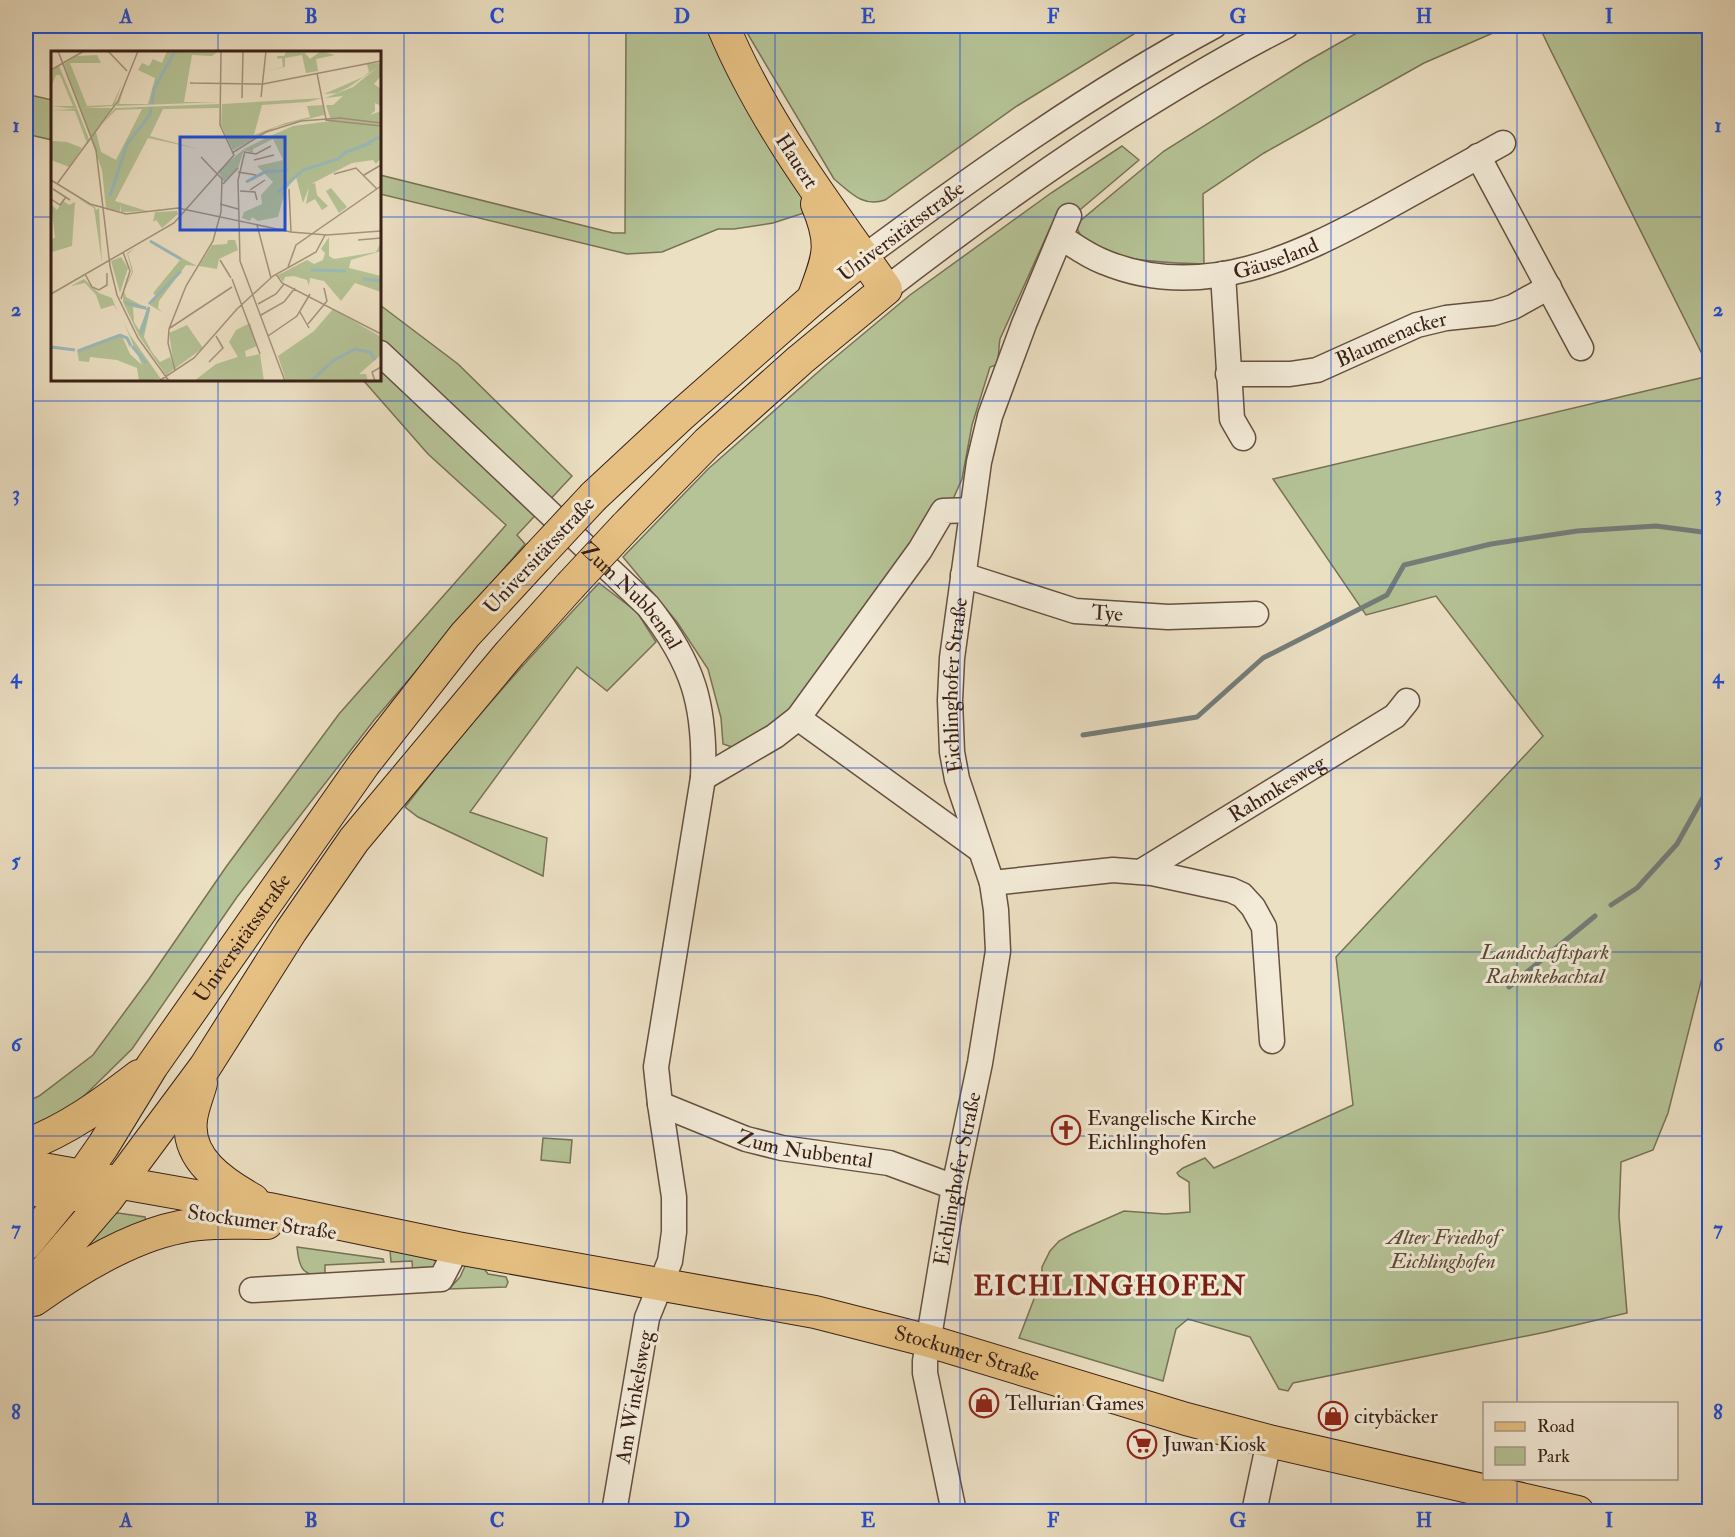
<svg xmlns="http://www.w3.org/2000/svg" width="1735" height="1537" viewBox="0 0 1735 1537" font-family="'IM FELL Double Pica',serif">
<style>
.green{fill:#b5c396;stroke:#787256;stroke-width:1.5}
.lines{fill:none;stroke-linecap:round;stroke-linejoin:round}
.stream{stroke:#747d7a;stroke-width:5}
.minor-casing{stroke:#665041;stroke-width:27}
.major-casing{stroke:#3a2016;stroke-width:34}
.minor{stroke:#f3ebd8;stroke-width:24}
.major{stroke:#e6c082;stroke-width:32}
.major-bridge-casing{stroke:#3a2016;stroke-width:34;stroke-linecap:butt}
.major-bridge{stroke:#e6c082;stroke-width:32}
.grid{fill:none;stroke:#1d4ed8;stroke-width:1.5;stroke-opacity:0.55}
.labels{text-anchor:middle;stroke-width:6;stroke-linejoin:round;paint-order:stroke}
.street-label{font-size:21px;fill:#3a2016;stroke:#f3ebd8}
.park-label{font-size:21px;font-style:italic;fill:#594936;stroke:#f3ebd8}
.poi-label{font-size:21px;fill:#3a2016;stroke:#f3ebd8;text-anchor:start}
.district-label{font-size:27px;font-weight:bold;letter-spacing:1.5px;fill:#7a1f14;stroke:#f3ebd8}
.inset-river{fill:none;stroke:#9bbbbc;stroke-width:3}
.inset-road{fill:none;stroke:#a5937e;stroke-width:1.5}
.view{fill:#1d4ed8;fill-opacity:0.15;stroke:#1d4ed8;stroke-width:3}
.inset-edge{fill:none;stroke:#3a2016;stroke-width:3}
.neatline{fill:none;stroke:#1d4ed8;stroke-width:2}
.grid-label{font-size:20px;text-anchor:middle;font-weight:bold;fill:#1d4ed8}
</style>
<rect width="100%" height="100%" fill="#ece0c3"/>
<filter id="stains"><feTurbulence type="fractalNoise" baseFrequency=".00333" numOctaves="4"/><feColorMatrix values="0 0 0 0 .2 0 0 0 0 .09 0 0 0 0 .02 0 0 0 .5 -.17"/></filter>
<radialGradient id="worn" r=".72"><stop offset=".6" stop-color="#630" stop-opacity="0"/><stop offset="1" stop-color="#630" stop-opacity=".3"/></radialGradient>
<!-- green -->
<path class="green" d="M626 26H711L724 53 810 211 773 223 734 229H718L662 252 627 254 380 194V175L613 233H625Z
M743 26H1147L1017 106 885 200C863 208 850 192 834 179Z
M1369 26H1509L1424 63 1264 153 1203 194 1204 264C1174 263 1088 263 1077 228L1080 221 1164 151 1304 63Z
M1539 26H1709V368L1550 49Z
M26 94 52 100V140L26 134Z
M1122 146 1139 160 1075 214 1060 209 1051 226 1000 339C998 349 1000 356 996 365L990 367 972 425 962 479 953 499 790 718 739 746 732 747 723 744 721 718 708 669 677 622 623 557 708 469 826 365 910 295 1051 193Z
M380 305 458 364 572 476 517 535 525 544 375 719 237 897 132 1049 79 1101 26 1131V1102L39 1096 93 1055 149 979 226 867 339 714 506 525 428 454 363 380H380Z
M1709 376V950L1668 1113 1653 1150 1621 1162 1619 1216 1627 1313 1546 1332 1293 1383 1288 1391 1279 1389 1250 1337 1188 1319 1176 1329 1163 1381 1019 1338 1042 1278V1267L1050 1251 1059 1241 1072 1234 1124 1211 1165 1214 1190 1212 1189 1182 1179 1176 1177 1173 1183 1168 1205 1158 1214 1168 1353 1105 1336 957 1543 736 1436 596 1366 615 1273 479Z
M599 583 637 612 656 642 607 691 577 667 470 812 547 838 543 876 418 817 405 807C465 728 531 655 599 583Z
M543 1138 572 1140 570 1163 541 1160Z
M118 1213 145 1217 147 1227 77 1259 115 1214Z
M297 1247 383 1259 384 1262 325 1265V1279C303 1274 299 1270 297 1247Z
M390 1250 431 1257 440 1265 439 1270 413 1274 412 1261 391 1262Z
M466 1264 482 1266 488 1274 506 1277 508 1282 506 1287 449 1289 460 1277Z"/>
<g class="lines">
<!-- stream -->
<path class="stream" d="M1083 735 1197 717 1263 658 1387 595 1404 565 1491 544 1577 531 1656 526 1710 533
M1611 905 1637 888 1677 844 1710 785
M1509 987 1595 916"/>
<!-- minor casing -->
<g class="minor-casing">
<g id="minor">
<path d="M1478 156 1581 348"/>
<path id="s1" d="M1061 237C1074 246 1088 256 1104 262 1203 303 1298 256 1384 209 1424 187 1464 165 1503 143"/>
<path d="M864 257C976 174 1091 92 1214 26"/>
<path d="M1223 274 1232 419 1243 438"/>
<path d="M886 289C1012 192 1144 99 1286 26"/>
<path id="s2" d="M380 353 648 606C693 663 706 705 703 778L656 1067 660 1104 674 1197V1232L670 1261 647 1318 614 1512"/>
<path id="s3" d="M1228 374H1290L1317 370 1417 325 1446 318 1494 313 1513 307 1549 287"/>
<path id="s4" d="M963 575 1075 611 1168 617 1256 614"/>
<path d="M798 718 979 849"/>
<path d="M703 778 775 736 798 718 920 550 943 511 972 510"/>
<path id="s5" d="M1142 871 1395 716 1407 701"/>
<path d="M992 883 1113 870 1152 873 1231 890 1242 895 1253 907 1264 927 1272 1041"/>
<path id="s6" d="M660 1104 746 1139 782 1148 889 1163 954 1187"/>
<path d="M252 1290 441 1279 457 1248"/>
<path id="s7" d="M954 1512 925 1373V1361L954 1187 980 1063 998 951 996 910 992 883 957 779 952 752 950 700 952 658 979 462 990 416 1024 324 1069 216"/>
<path d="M1254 1512 1269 1441"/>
</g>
</g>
<!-- major casing -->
<g class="major-casing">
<g id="major">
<path d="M813 299C828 258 835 246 817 204"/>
<path d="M594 496 680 416 813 299 864 257"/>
<path d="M626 526 707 443 800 360 886 289C826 204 763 122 723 26"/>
<path d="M201 1083C198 1095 192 1108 191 1120 186 1159 223 1183 253 1200"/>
<path d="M26 1145C67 1130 104 1103 139 1076"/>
<path id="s8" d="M26 1166 269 1209 457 1248 815 1312 929 1341 1186 1419 1269 1441 1578 1512"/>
<path d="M26 1189 85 1196"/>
<path id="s9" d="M26 1244 82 1176 103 1146 152 1066 364 764 465 635 538 556"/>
<path d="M26 1293 107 1199 205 1067 291 931 354 840 510 653 570 586"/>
<path d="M34 1300C76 1270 129 1237 180 1227 208 1221 239 1223 267 1223"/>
</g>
</g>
<!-- minor -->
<use href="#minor" class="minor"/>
<!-- major -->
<use href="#major" class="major"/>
<!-- major-bridge casing -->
<g class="major-bridge-casing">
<path id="major-bridge" d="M538 556 594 496
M570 586 626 526"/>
</g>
<!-- major-bridge -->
<use href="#major-bridge" class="major-bridge"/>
</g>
<!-- grid -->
<path class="grid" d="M218 26V52M404 26V1512M589 26V1512M775 26V1512M960 26V1512M1146 26V1512M1331 26V1512M1517 26V1404M26 217H52M380 217H1710M218 380V1512M26 401H1710M26 585H1710M26 768H1710M26 952H1710M26 1136H1710M26 1320H1710M1517 1478V1512"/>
<!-- icons -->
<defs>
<g id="church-ring" transform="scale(1.5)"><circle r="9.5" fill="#f3ebd8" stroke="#8f2418" stroke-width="1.5"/><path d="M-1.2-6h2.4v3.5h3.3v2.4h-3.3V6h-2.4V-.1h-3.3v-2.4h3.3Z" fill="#8f2418"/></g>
<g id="shop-ring" transform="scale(1.5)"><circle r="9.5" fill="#f3ebd8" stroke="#8f2418" stroke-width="1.5"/><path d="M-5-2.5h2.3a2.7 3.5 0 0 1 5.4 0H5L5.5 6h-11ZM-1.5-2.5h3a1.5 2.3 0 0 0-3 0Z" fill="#8f2418"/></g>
<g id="supermarket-ring" transform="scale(1.5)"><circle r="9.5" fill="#f3ebd8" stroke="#8f2418" stroke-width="1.5"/><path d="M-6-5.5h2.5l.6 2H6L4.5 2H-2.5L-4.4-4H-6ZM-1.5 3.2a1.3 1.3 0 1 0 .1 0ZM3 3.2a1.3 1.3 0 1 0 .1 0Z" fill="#8f2418"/></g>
</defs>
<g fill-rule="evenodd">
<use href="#church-ring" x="1066" y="1130"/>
<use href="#shop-ring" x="984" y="1403"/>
<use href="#shop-ring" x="1333" y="1416"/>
<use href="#supermarket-ring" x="1142" y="1444"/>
</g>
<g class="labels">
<!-- street labels -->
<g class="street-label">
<text transform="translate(797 161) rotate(57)" y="7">Hauert</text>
<text transform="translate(901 231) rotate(-37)" y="7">Universitätsstraße</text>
<text dy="7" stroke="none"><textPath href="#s1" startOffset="226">Gäuseland</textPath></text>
<text dy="7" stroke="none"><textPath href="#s3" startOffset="170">Blaumenacker</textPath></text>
<text transform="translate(539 555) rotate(-47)" y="7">Universitätsstraße</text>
<text dy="7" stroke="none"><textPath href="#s2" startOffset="350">Zum Nubbental</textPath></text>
<text dy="7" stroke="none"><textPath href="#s4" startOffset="150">Tye</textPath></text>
<text dy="7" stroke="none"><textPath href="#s7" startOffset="843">Eichlinghofer Straße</textPath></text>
<text dy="7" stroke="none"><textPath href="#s5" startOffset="158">Rahmkesweg</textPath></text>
<text dy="7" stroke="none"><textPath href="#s9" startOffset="375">Universitätsstraße</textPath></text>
<text dy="7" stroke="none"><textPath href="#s6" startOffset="153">Zum Nubbental</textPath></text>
<text dy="7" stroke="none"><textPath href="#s7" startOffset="339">Eichlinghofer Straße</textPath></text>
<text transform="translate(262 1222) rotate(8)" y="7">Stockumer Straße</text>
<text dy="7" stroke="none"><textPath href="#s8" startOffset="960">Stockumer Straße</textPath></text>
<text transform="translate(634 1397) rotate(-80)" y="7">Am Winkelsweg</text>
</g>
<!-- park labels -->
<g class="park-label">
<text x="1545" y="959">Landschaftspark<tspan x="1545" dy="24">Rahmkebachtal</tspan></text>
<text x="1443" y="1244">Alter Friedhof<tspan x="1443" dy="24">Eichlinghofen</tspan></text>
</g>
<!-- poi labels -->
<g class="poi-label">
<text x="1087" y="1125">Evangelische Kirche<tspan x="1087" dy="24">Eichlinghofen</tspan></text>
<text x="1005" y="1410">Tellurian Games</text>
<text x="1354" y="1423">citybäcker</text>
<text x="1163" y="1451">Juwan Kiosk</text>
</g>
<!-- district labels -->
<g class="district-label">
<text x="1110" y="1295">EICHLINGHOFEN</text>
</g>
</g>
<!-- overview -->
<g transform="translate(51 51)">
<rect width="330" height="330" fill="#ece0c3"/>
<path d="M116 0H168L161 5 141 4 133 51H168L65 55 74 34 68 53H97L104 27 87 19 91 12 98 15 102 8 111 12ZM236 0 254 2 259 8 270 0 284 4 265 8 267 20 255 22 251 4 234 7V16L214 20 232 16 231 7 227 8 226 5H233ZM46 4 50 12H19L36 55 61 54 71 33 63 55 32 57H61L45 81 50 101 65 109 91 58 65 59 52 72 64 57 168 53V57L112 58 99 85 148 98 97 87 64 150 96 160 70 161 69 153V160L55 158 51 119 13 13 26 5ZM329 12 330 25 323 33 330 38V55L324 52V60L319 64 330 60V107L325 113 322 109 301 112 260 133 264 132 266 144 277 155 271 159 264 148 255 153 258 136 252 152 245 126 234 140 227 166 207 170 201 166 199 170 191 167 193 161 211 153 210 144 222 131 206 115 232 109 222 88 202 98V102L193 99 187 117 173 131 167 120 193 98 217 86 242 75 280 70 275 54H282L292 45 274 47 302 36 328 15 298 36 286 42 273 43 312 26 318 21 316 13ZM8 15 25 55 38 88 36 92 24 60 0 59 26 58 0 55H22L9 24H5L0 36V20ZM272 47 256 51 211 54 203 84 234 72 259 66 256 55 272 54 273 64 225 76 182 99 170 74 171 53ZM0 90 16 91 31 97 18 116 0 109ZM280 137 296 156 288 162 275 140ZM26 147 44 156 45 159 48 157 51 212 43 157ZM12 150 18 154 24 151 21 195 1 201 0 207V188L4 187 0 153 6 159ZM104 161 126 160 127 163 111 177 105 169 102 171ZM278 186V205L283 208 325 201 330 191V200L300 209 298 217 330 225V241L304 232 290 250 273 230 259 227 258 235 256 229 243 225 234 226 232 231 227 224 256 209 263 213 272 209 274 202 270 198ZM177 189H184L187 199 168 208 166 218 148 215 161 194 176 193ZM99 190 146 215 135 214 108 250 107 257 111 261 99 254 105 245 102 242 130 208ZM84 197 77 203 81 216 82 221 73 240 75 246 99 259 93 286 101 301 109 311 119 306 123 316 118 282 136 274 152 297 115 324 88 285 72 251V239L81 221 76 202ZM82 256 96 259 88 279 83 271ZM70 206 77 217 69 242 60 210ZM33 228 48 242 61 247 67 262 63 254 50 258 45 244 34 232 20 235ZM282 258 330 286V304L308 323H315L317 330H235L227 305 263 280ZM72 270 79 284 110 328 88 330 86 317 66 309 39 306 38 311 28 310 26 299 70 283 79 303 91 314ZM199 272 206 295 194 300 195 306 209 303 213 330H143L165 313 187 306 178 291 185 279Z" fill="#b5c396" fill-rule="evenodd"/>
<path class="inset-river" d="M101 53 103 38 124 0M314 94 330 85M195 131 214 121 237 119M227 141 252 119 287 108 295 101 320 92M59 145 76 93 99 64 100 56M99 190 130 208M260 219 295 220M312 228 330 230M74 252 95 257M98 253 130 220M90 283 98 256M81 295 95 312M0 296 24 299M27 300 69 284 76 287 80 295M260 330 282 310 304 298 319 301 324 309"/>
<path class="inset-road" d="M7 0 45 99 59 215 66 244 87 287 118 330M57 0 76 20M0 19 33 0M266 22 275 68M142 32H139L212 33 330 10M210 46 215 0M191 47 192 0M274 69 330 75M194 100 187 129 189 210 234 330M193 101 205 103 220 95M181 102 215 81 250 70 289 67 330 72M203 109 223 104M187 121 205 124M283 123 305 117 326 138M313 124 330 114M0 129 39 153 75 163 127 157 240 181 276 184 330 180M6 133 67 50 87 0M172 133 187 117M2 138 19 149M238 138 240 181M199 139 214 129M189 140 204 141 206 149M0 148 9 154 15 146M169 153 187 158M206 174 220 227M307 189 330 187M169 209 180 227M237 216 245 194 330 135M34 223 41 236 48 239 56 234V222M225 223 231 232 330 283M181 228 209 303M0 243 123 172 183 104 169 74 170 0M70 248 79 220 72 201M207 253 225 243 233 233M249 261 258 277M210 264 233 251 244 237M257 273 276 250 273 237M119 277 181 236M217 285 246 265 259 243M158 311 172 297 165 285M124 319 117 292 118 278 135 235 162 190 170 161 171 128 150 106M108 330 143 307 186 258 222 225 265 201 274 184M324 330 321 321 330 316"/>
<path class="view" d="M129 86H234V179H129Z"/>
<rect width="330" height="330" class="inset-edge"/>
</g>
<!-- margin -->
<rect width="1735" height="1537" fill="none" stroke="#ece0c3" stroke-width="66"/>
<!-- legend -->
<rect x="1483" y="1402" width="195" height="78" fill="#f3ebd8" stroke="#a99a8a" stroke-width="1.5"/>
<rect x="1495" y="1422" width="30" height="9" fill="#e6c082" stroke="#a99a8a" stroke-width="1.5"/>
<text x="1537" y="1432" font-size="18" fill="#3a2016">Road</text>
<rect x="1495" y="1447" width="30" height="18" fill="#b5c396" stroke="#a99a8a" stroke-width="1.5"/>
<text x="1537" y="1462" font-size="18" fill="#3a2016">Park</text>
<rect x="33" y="33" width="1669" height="1471" class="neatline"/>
<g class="grid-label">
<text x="126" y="23">A</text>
<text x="311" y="23">B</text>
<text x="497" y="23">C</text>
<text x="682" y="23">D</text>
<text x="868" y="23">E</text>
<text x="1053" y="23">F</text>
<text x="1238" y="23">G</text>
<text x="1424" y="23">H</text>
<text x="1609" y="23">I</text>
<text x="16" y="132">1</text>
<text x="1718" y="132">1</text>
<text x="16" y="316">2</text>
<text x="1718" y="316">2</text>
<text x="16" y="500">3</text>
<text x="1718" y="500">3</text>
<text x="16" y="683">4</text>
<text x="1718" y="683">4</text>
<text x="16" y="867">5</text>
<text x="1718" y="867">5</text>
<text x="16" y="1051">6</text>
<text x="1718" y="1051">6</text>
<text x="16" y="1235">7</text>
<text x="1718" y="1235">7</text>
<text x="16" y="1419">8</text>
<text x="1718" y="1419">8</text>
<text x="126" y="1527">A</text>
<text x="311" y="1527">B</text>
<text x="497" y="1527">C</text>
<text x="682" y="1527">D</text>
<text x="868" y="1527">E</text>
<text x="1053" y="1527">F</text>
<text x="1238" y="1527">G</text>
<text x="1424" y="1527">H</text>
<text x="1609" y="1527">I</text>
</g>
<rect width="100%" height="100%" filter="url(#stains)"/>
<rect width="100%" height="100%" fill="url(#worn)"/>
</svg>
